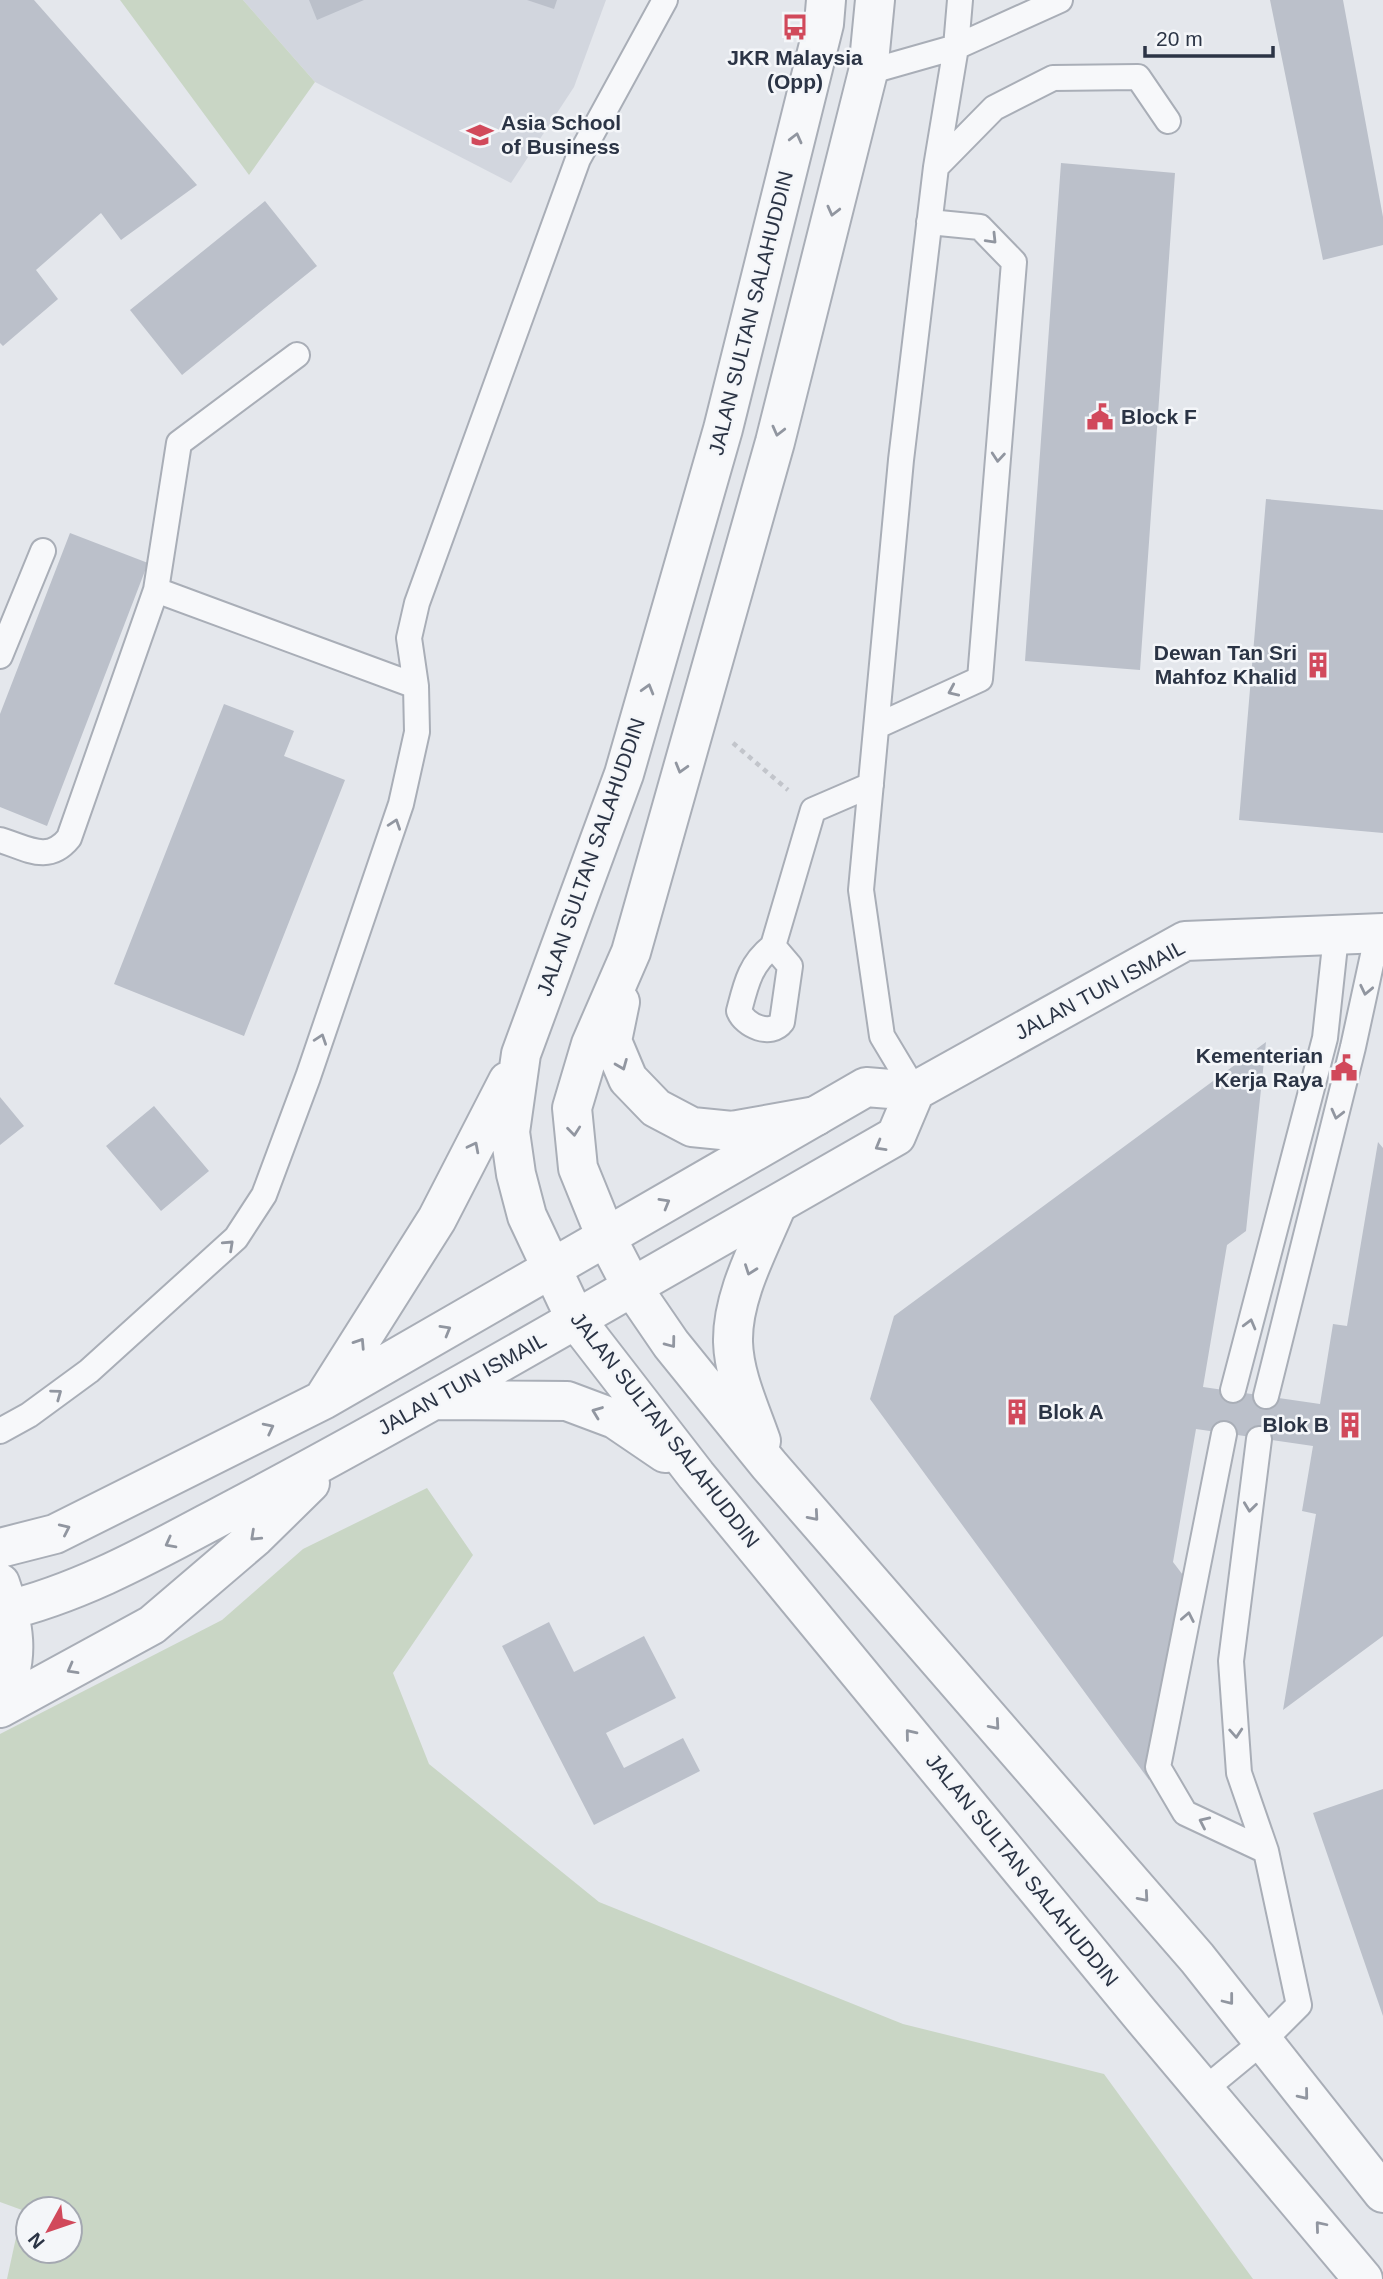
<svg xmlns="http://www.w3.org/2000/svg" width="1383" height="2279" viewBox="0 0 1383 2279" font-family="Arial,sans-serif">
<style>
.built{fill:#d2d6de}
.green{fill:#c9d6c5;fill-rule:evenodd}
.building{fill:#bbc0ca}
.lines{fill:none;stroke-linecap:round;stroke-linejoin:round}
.service-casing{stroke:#a9aeb7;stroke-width:28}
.minor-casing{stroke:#a9aeb7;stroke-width:42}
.tertiary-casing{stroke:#a9aeb7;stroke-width:42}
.path{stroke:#c2c5cb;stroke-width:4.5;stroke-dasharray:5 5;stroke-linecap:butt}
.service{stroke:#f7f8fa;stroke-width:24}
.minor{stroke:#f7f8fa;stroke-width:38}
.tertiary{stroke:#f7f8fa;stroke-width:38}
.oneway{stroke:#9196a0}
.labels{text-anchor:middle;stroke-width:5;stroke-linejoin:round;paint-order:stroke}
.poi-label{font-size:21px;font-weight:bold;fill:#2b3445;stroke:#f4f6f9;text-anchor:start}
.street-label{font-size:21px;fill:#2b3445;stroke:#f4f6f9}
</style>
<rect width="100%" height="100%" fill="#e4e7ec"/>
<!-- built -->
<path class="built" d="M243 0H606L574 87 511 183 315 82Z"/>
<!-- green -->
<path class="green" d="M120 0H243L315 82 249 175Z
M427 1488 473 1555 393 1673 429 1764 599 1902 903 2024 1104 2074 1253 2279H7L22 2210 0 2202V1734L222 1620 303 1549ZM28 2209H70V2251H28Z"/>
<!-- building -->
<path class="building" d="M0 0H34L197 185 121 240 101 213 36 270 58 299 3 346 0 343Z
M309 0H364L317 20Z
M527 0H557L554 9Z
M1270 0H1343L1383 217V245L1323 260Z
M1061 163 1175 173 1140 670 1025 661Z
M265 201 317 266 182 375 130 310Z
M1266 499 1383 510V833L1239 820Z
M70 533 148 563 47 826 0 807V714Z
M224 704 294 731 284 756 345 780 244 1036 114 984Z
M1266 1042 1246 1231 1227 1245 1203 1387 1320 1404 1333 1324 1347 1326 1378 1142 1383 1148V1636L1283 1710 1316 1514 1302 1511 1313 1446 1196 1429 1173 1562 1189 1583 1149 1780 870 1399 894 1316Z
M0 1097 24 1126 0 1145Z
M154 1106 209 1171 161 1211 106 1146Z
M549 1622 574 1672 644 1636 676 1698 606 1733 624 1768 683 1738 700 1771 594 1825 502 1646Z
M1383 1789V2016L1313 1813Z"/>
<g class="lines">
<!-- service casing -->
<g class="service-casing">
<path id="service" d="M868 72 956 47 1060 0
M936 167 956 47 960 0
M156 590 179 443 297 355
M0 656 43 551
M877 726 980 679 1014 262 980 227 929 222
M0 840C27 848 48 864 69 838L156 590 416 686
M773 946 790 966 782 1022C771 1037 745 1026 739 1011 746 984 750 964 773 946Z
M773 946 813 810 871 785
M915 1091 882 1036 861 890 901 460 936 167 994 108 1053 78 1138 77 1168 121
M1233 1390 1325 1038 1336 936
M1266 1396 1353 1047 1378 932
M0 1431 29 1415 89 1371 236 1238 264 1195 308 1077 401 804 417 732 416 686 409 638 417 603 578 159 665 0
M1224 1434 1158 1767 1185 1813 1266 1851
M1205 2089 1262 2042 1299 2005 1266 1851 1239 1773 1231 1661 1259 1439"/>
</g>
<!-- minor casing -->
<g class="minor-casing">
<path id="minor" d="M606 1237 866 1087 915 1091 1185 941 1383 933
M632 1287 896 1136 915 1091"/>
</g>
<!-- tertiary casing -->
<g class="tertiary-casing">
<path id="tertiary" d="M826 0 824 24 723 429 624 774 521 1054 510 1132 516 1174 527 1216 576 1320 696 1475 1140 2014 1363 2279
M875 0 868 72 775 442 631 952 591 1044 572 1108 578 1168 606 1237 632 1287 671 1344 769 1465 1197 1958 1383 2193
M620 1002 612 1041 628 1079 656 1108 692 1127 732 1131 816 1116
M326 1395 437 1219 508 1081
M438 1400 567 1401 615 1419 665 1453
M761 1441C750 1409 734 1376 733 1342 732 1296 759 1248 776 1207
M0 1548 55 1534 323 1400 606 1237
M0 1583C13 1621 22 1660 0 1696
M0 1612C84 1593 162 1547 238 1507 371 1437 502 1362 632 1287
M0 1708 152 1625 255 1537 310 1483"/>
</g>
<!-- path -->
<path class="path" d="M733 743 788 790"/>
<!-- service -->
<use href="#service" class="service"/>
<!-- minor -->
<use href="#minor" class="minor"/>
<!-- tertiary -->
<use href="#tertiary" class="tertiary"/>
</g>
<!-- one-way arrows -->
<defs><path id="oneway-chevron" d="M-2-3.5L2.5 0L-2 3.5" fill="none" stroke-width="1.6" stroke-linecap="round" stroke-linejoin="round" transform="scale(1.75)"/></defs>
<g class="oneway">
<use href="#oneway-chevron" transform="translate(796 138) rotate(-76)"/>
<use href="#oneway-chevron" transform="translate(833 211) rotate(104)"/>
<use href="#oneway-chevron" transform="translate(992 239) rotate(46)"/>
<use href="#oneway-chevron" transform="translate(778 431) rotate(104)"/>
<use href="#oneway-chevron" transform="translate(998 457) rotate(95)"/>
<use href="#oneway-chevron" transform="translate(648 689) rotate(-74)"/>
<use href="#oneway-chevron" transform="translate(953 691) rotate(156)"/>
<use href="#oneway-chevron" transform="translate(681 768) rotate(106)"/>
<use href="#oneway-chevron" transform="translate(395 824) rotate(-71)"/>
<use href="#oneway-chevron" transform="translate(1366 990) rotate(102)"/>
<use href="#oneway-chevron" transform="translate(321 1039) rotate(-71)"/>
<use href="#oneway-chevron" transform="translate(622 1065) rotate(68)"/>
<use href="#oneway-chevron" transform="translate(1337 1114) rotate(104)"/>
<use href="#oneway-chevron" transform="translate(574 1131) rotate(84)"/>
<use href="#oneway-chevron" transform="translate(880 1146) rotate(150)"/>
<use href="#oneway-chevron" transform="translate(474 1147) rotate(-63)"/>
<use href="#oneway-chevron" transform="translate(665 1203) rotate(-30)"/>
<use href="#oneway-chevron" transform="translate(229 1245) rotate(-43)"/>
<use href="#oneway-chevron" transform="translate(750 1270) rotate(110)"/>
<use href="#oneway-chevron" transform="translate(1250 1324) rotate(-75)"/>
<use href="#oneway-chevron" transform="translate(446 1330) rotate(-30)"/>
<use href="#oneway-chevron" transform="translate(360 1343) rotate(-57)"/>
<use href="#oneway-chevron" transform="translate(671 1343) rotate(53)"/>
<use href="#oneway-chevron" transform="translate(57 1394) rotate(-36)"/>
<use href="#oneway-chevron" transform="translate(597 1412) rotate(-159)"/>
<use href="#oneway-chevron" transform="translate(269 1428) rotate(-27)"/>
<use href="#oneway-chevron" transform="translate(1250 1507) rotate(97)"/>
<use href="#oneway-chevron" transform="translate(814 1516) rotate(49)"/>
<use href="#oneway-chevron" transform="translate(65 1529) rotate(-25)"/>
<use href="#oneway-chevron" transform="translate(255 1536) rotate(137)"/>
<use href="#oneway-chevron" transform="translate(170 1543) rotate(152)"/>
<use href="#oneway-chevron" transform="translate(1188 1617) rotate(-79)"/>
<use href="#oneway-chevron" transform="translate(72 1669) rotate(151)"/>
<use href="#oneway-chevron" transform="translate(995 1725) rotate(49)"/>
<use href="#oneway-chevron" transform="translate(1236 1733) rotate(86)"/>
<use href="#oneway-chevron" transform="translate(910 1734) rotate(-129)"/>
<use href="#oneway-chevron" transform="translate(1204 1822) rotate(-155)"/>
<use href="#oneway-chevron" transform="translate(1144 1897) rotate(49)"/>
<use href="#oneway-chevron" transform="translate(1229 2000) rotate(52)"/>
<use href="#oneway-chevron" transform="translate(1304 2095) rotate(51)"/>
<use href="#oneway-chevron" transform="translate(1320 2226) rotate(-130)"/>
</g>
<!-- icons -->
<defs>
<g id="bus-bare" transform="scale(2.1)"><path d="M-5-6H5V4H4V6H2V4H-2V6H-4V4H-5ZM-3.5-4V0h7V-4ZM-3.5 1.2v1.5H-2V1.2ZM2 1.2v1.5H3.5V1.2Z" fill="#d1495b" stroke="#f4f6f9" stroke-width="2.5" paint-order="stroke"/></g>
<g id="university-bare" transform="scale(2.1)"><path d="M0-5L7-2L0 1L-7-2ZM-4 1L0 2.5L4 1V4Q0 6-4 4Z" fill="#d1495b" stroke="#f4f6f9" stroke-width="2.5" paint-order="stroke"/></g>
<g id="civic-bare" transform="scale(2.1)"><path d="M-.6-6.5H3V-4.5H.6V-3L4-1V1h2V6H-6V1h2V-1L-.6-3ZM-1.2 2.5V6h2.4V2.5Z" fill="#d1495b" stroke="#f4f6f9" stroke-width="2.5" paint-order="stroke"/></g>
<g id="building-bare" transform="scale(2.1)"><path d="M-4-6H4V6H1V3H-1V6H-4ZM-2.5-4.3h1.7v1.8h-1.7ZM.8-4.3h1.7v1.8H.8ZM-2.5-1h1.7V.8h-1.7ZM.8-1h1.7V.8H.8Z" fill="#d1495b" stroke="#f4f6f9" stroke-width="2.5" paint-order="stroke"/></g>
</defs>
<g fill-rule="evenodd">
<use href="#bus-bare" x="795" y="27"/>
<use href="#university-bare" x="480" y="135"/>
<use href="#civic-bare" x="1100" y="417"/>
<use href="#building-bare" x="1318" y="665"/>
<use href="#civic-bare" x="1344" y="1068"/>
<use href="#building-bare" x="1017" y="1412"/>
<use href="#building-bare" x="1350" y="1425"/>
</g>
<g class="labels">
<!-- poi labels -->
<g class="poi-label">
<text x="795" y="65" text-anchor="middle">JKR Malaysia<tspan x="795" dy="24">(Opp)</tspan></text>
<text x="501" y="130">Asia School<tspan x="501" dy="24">of Business</tspan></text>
<text x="1121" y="424">Block F</text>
<text x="1297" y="660" text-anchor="end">Dewan Tan Sri<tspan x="1297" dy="24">Mahfoz Khalid</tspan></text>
<text x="1323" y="1063" text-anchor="end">Kementerian<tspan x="1323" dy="24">Kerja Raya</tspan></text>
<text x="1038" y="1419">Blok A</text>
<text x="1329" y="1432" text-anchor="end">Blok B</text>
</g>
<!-- street labels -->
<g class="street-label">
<text transform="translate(751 313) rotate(-76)" y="7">JALAN SULTAN SALAHUDDIN</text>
<text transform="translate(591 857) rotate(-71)" y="7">JALAN SULTAN SALAHUDDIN</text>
<text transform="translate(1100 990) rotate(-28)" y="7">JALAN TUN ISMAIL</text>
<text transform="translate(462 1384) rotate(-29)" y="7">JALAN TUN ISMAIL</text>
<text transform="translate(665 1430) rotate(52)" y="7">JALAN SULTAN SALAHUDDIN</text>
<text transform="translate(1022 1870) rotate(51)" y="7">JALAN SULTAN SALAHUDDIN</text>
</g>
</g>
<!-- north arrow -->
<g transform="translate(49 2230) rotate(230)"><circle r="33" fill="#f4f6f9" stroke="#a4a8b1" stroke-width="2"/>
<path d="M0-5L12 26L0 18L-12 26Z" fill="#d1495b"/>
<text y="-10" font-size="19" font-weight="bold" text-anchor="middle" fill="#2b3445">N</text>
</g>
<!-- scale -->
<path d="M1145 46v10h128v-10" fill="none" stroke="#2b3445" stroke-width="3.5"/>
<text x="1156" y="46" font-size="21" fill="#2b3445" stroke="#f4f6f9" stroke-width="5" paint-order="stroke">20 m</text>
</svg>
